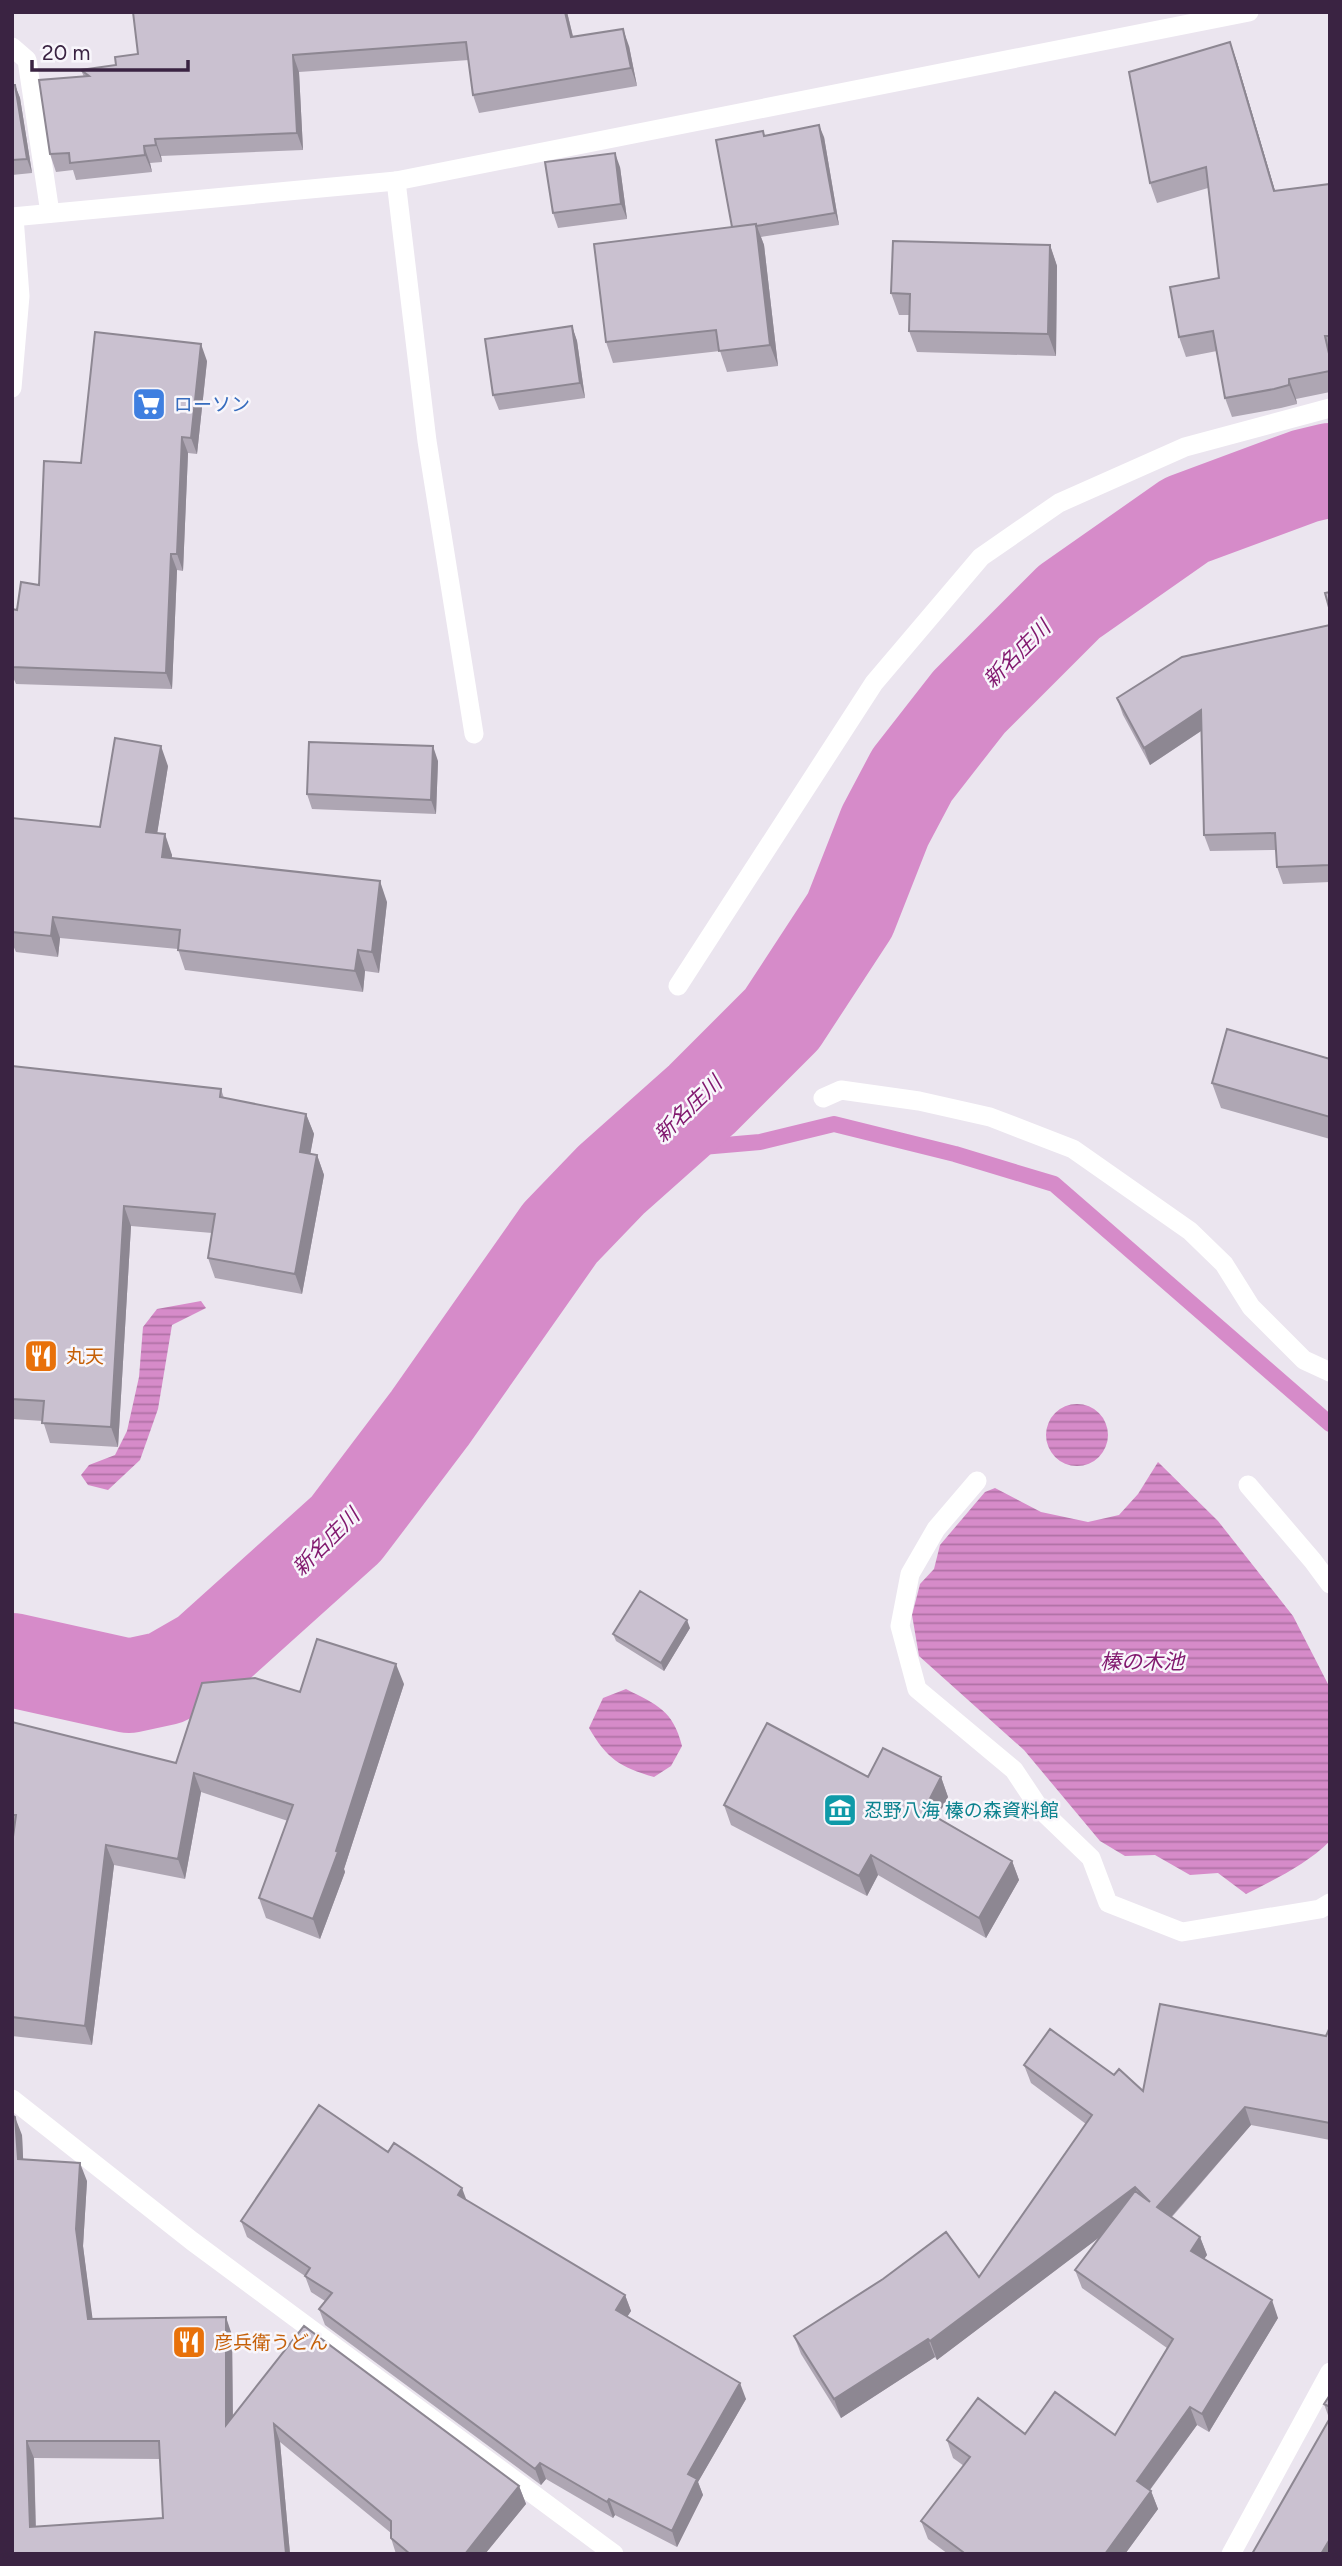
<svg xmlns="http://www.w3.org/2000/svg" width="1342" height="2566" viewBox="0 0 1342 2566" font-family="Figtree,'Noto Sans JP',sans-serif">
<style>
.water{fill:url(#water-rules)}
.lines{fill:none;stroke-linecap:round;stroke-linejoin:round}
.stream{stroke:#d68bc9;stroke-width:16}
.river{stroke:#d68bc9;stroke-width:94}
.service{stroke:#fff;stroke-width:19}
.minor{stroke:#fff;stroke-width:19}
.tertiary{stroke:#fff;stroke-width:19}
.wall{fill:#aea6b3;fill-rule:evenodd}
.shaded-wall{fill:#8d8792}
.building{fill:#cac1d0;stroke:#8d8792;stroke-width:2;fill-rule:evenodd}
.labels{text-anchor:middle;stroke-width:5;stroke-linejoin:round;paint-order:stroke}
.shop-label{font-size:19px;fill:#366cbe;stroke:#f8f6fb;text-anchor:start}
.food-label{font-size:19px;fill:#c56008;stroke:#f8f6fb;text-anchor:start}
.culture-label{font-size:19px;fill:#0d838f;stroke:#f8f6fb;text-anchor:start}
.water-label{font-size:21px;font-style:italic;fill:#82196f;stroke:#f8f6fb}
</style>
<defs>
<pattern id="water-rules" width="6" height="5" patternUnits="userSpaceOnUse" patternTransform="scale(1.75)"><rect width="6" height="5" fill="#d68bc9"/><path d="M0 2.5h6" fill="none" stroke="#af71a5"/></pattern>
</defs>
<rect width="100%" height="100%" fill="#ebe5ef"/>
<!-- water -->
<path class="water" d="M201 1301 206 1308 172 1325 158 1409 140 1460 108 1490 88 1485 81 1475 89 1465 115 1455 127 1431 139 1377 143 1327 157 1309Z
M1046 1435a31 31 0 1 1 62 0a31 31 0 1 1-62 0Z
M1158 1462 1218 1521 1293 1616 1330 1688V1841C1306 1865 1275 1879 1246 1894L1218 1873 1190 1875 1155 1855 1125 1856 1100 1841 1024 1750 919 1656 912 1615 920 1584 934 1569 940 1545 985 1492 995 1488 1041 1512 1088 1522 1119 1515 1138 1494Z
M626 1689C657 1705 673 1710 682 1746L671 1766 654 1777C620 1767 607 1759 589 1728L603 1698Z"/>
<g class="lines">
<!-- stream -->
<path class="stream" d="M611 1180 679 1149 760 1142 834 1124 955 1154 1054 1184 1330 1424"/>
<!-- river -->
<path class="river" d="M12 1660 129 1686 166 1678 206 1655 346 1529 430 1418 560 1233 611 1180 702 1099 782 1019 850 915 885 826 912 775 969 702 1069 602 1186 520 1305 476 1330 470"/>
<!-- service -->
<path class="service" d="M396 181 427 441 474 734
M678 986 874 683 981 557 1059 503 1185 447 1330 408
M977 1481 936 1529 910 1574 900 1626 917 1689 1014 1770 1040 1809 1091 1858 1108 1903 1182 1932 1320 1909 1330 1903
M1248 1485 1313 1561 1330 1584"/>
<!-- minor -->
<path class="minor" d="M12 47 27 60 50 213
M823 1098 841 1090 919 1101 990 1117 1073 1149 1190 1231 1224 1264 1251 1307 1304 1360 1330 1372
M12 2099 192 2241 614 2554
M1231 2554 1330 2372"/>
<!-- tertiary -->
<path class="tertiary" d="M12 217 396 181 1249 12
M12 388 20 296 14 217"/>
</g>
<!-- wall -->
<path class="wall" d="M567 12 573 36 629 46 637 86 479 113 473 95 469 60 299 72 303 150 161 156 162 162 150 163 152 172 76 180 73 170 56 172 50 154 84 77 81 70Z
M1230 42 1237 62 1275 191 1330 184V392L1296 399 1297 404 1281 408 1232 417 1225 398 1217 351 1186 357 1179 337 1219 278 1208 188 1157 203 1150 183Z
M12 85H15L20 98 32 173 12 175Z
M765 136 824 137 839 225 761 237 764 245 778 366 727 372 720 351 613 363 606 342 732 227Z
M620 167 627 219 558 228 553 213Z
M1050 245 1057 266 1056 356 917 352 909 331 910 315H899L891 293Z
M572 326 577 341 585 398 499 410 493 395Z
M207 361 197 454 188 453 183 571 177 570 172 689 16 684 12 675V609L17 610 39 585 81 463Z
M1330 625V882L1283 884 1277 867 1276 850 1210 851 1204 835 1201 731 1150 765 1123 715 1117 698Z
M438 761 436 814 312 809 307 794Z
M168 766 157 833 172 855V858L387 902 379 973 365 971 363 992 185 970 178 949 60 938 58 957 16 952 12 943V818L100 827Z
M1330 1059V1139L1221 1108 1212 1083Z
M12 1066 221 1089 224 1098 306 1114 314 1134 310 1154 317 1155 324 1175 302 1294 215 1278 208 1258 212 1233 131 1226 118 1447 50 1443 43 1421 12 1419Z
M690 1628 664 1671 616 1641 613 1634Z
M404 1684 344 1869 345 1872 320 1939 266 1918 259 1898 288 1821 201 1792 185 1879 114 1865 92 2045 12 2036V1844L14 1833 12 1832V1722L176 1763 300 1692Z
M868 1777H941L948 1797 937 1817 1012 1861 1019 1880 986 1938 878 1875 867 1896 731 1825 724 1805Z
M1330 2027V2140L1251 2125 1172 2217 1200 2237 1207 2255 1204 2259 1278 2318 1209 2432 1197 2425 1150 2490 1151 2491 1158 2509 1125 2554H948L928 2539 921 2521 964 2466 953 2458 947 2440 1025 2434 1115 2435 1167 2348 1082 2288 1075 2270 1101 2236 937 2360 935 2357 841 2418 801 2354 794 2336 979 2277 1086 2124 1031 2083 1024 2065 1114 2075 1143 2091 1326 2036Z
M22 2135 23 2159 87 2181 83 2246 92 2319 232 2335 233 2417 304 2326 519 2486 526 2504 485 2554H396L391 2538V2533L280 2442 290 2554H12ZM34 2458 160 2459 163 2518 36 2527Z
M388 2152 467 2201 625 2295 631 2311 627 2317 746 2399 698 2482 703 2495 677 2547 615 2515 613 2518 546 2479 541 2485 325 2325 319 2309 325 2301 311 2292 305 2276 247 2237 241 2221Z
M1330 2395V2554L1329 2418 1324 2404Z"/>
<!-- shaded-wall -->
<path class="shaded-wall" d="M565 12H567L577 54 571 37Z
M623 29 629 46 637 86 631 68Z
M1230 42 1237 62 1281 211 1274 191Z
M293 55 299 72 303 150 297 133Z
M15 85 20 98 32 173 27 159Z
M819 125 824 137 839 225 835 213Z
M155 139 161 156 162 162 156 145Z
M144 146 150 163 152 172 145 155Z
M615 153 620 167 627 219 621 204Z
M756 224 764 245 778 366 770 345Z
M1050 245 1057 266 1056 356 1048 334Z
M572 326 577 341 585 398 580 383Z
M201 344 207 361 197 454 191 438Z
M1289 379 1296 399 1297 404 1289 385Z
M182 437 188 453 183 571 177 554Z
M171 554 177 570 172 689 166 673Z
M1201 710 1207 727 1150 765 1144 748Z
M161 746 168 766 154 853 146 832Z
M433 746 438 761 436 814 431 800Z
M165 834 172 855 170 877 162 857Z
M380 881 387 902 379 973 372 952Z
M53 917 60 938 58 957 51 936Z
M358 950 365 971 363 992 355 971Z
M306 1114 314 1134 307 1172 300 1152Z
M317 1155 324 1175 302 1294 295 1274Z
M124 1206 131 1226 118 1447 111 1427Z
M687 1620 690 1628 664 1671 661 1663Z
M396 1664 404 1684 344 1869 345 1872 320 1939 313 1919 336 1851Z
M194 1773 201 1792 185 1879 178 1859Z
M941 1777 948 1797 931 1829 924 1810Z
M106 1845 114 1865 92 2045 85 2026Z
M871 1855 878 1875 867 1896 859 1876Z
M1012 1861 1019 1880 986 1938 979 1918Z
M1245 2107 1251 2125 1164 2225 1157 2207Z
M15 2117 22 2135 24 2177 18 2159Z
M80 2163 87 2181 83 2246 95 2337 88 2319 76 2229Z
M1135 2187 1142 2205 937 2360 930 2341Z
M462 2188 468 2204 458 2195Z
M1200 2237 1207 2255 1197 2269 1191 2251Z
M625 2295 631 2311 621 2326 616 2310Z
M1272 2300 1278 2318 1209 2432 1202 2414Z
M226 2317 232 2335 233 2442 226 2425Z
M928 2339 935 2357 841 2418 834 2399Z
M740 2383 746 2399 698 2482 703 2495 677 2547 672 2531 688 2474Z
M1190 2407 1197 2425 1143 2499 1137 2481Z
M274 2424 280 2442 290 2554H286Z
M27 2441 34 2458 36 2545 30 2527Z
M540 2463 546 2479 541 2485 535 2469Z
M519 2486 526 2504 485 2554H465Z
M1151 2491 1158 2509 1125 2554H1105Z
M609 2499 615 2515 613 2518 607 2502Z
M1330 2539V2554H1321Z"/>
<!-- building -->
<path class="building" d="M133 12H565L571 37 623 29 631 68 473 95 466 42 293 55 297 133 155 139 156 145 144 146 145 155 70 163 69 153 50 154 39 80 89 76 81 70 116 65 115 57 138 54Z
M1230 42 1274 191 1330 184V336H1325L1330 358V371L1289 379V385L1274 389 1225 398 1213 331 1179 337 1170 287 1219 278 1206 167 1150 183 1129 72Z
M12 85H15L27 159 12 160Z
M819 125 835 213 756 226V224L732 227 716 140 763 131 764 136Z
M615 153 621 204 553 213 545 162Z
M756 224 770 345 719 351 716 330 606 342 594 244Z
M893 241 1050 245 1048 334 909 331 910 294 891 293Z
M572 326 580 383 493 395 485 339Z
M95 332 201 344 191 438 182 437 177 554H171L166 673 12 667V609L17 610 21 582 39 585 44 461 81 463Z
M1330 592V611L1325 593Z
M1330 625V865L1277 867 1275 833 1204 835 1201 710 1144 748 1117 698 1182 657Z
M115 738 161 746 146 832 165 834 162 857 380 881 372 952 358 950 355 971 178 950 180 930 53 917 51 936 12 932V818L100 827Z
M309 742 433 746 431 800 307 794Z
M1227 1029 1330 1059V1117L1212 1083Z
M12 1066 221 1089 220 1097 306 1114 300 1152 317 1155 295 1274 208 1258 215 1214 124 1206 111 1427 42 1423 44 1401 12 1399Z
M640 1591 687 1620 661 1663 613 1634Z
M317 1639 396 1664 336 1851 338 1852 313 1919 259 1898 293 1805 194 1773 178 1859 106 1845 85 2026 12 2017V1844L16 1815H12V1722L176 1763 202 1683 255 1678 300 1692Z
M767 1723 868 1777 883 1748 941 1777 924 1810 1012 1861 979 1918 871 1855 859 1876 724 1805Z
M1160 2004 1326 2036 1330 2027V2123L1245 2107 1157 2207 1200 2237 1191 2251 1272 2300 1202 2414 1190 2407 1137 2481 1151 2491 1105 2554H962L963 2552 921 2521 970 2457 947 2440 978 2398 1025 2434 1055 2392 1115 2435 1173 2339 1075 2270 1135 2191 1150 2202 1135 2187 930 2341 928 2339 834 2399 794 2336 883 2279 946 2232 979 2277 1092 2115 1024 2065 1050 2029 1114 2075 1119 2069 1143 2091Z
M319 2105 388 2152 394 2143 462 2188 458 2195 625 2295 616 2310 740 2383 688 2474 697 2479 672 2531 609 2499 607 2502 540 2463 535 2469 319 2309 332 2293 305 2276 310 2268 241 2221Z
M12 2115 15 2117 18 2159 80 2163 76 2229 88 2319 226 2317V2425L304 2326 519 2486 465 2554H410L391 2538V2521L274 2424 286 2554H12ZM27 2441H159L163 2518 30 2527Z
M1330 2395V2407L1324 2404Z
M1330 2418V2539L1321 2554H1252Z"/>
<!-- icons -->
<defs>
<g id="supermarket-square" transform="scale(1.75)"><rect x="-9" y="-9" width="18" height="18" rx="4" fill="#3f7fe0" stroke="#f8f6fb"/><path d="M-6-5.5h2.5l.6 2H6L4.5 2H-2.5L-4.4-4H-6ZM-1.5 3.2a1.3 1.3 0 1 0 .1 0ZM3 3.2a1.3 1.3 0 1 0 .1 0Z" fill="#fff"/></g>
<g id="restaurant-square" transform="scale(1.75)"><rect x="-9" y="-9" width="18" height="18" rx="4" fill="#e8710a" stroke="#f8f6fb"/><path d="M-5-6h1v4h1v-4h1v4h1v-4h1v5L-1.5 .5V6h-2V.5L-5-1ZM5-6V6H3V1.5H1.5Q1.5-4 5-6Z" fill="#fff"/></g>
<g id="museum-square" transform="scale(1.75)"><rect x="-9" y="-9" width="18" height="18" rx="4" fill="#0f9aa8" stroke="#f8f6fb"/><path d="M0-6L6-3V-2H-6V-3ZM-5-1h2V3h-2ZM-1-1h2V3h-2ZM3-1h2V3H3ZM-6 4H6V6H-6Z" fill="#fff"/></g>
</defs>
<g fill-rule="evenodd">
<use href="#supermarket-square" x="149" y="404"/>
<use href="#restaurant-square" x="41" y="1356"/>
<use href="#museum-square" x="840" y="1810"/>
<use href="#restaurant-square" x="189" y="2342"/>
</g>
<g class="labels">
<!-- shop labels -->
<g class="shop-label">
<text x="174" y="411">ローソン</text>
</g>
<!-- food labels -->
<g class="food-label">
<text x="66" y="1363">丸天</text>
<text x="214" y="2349">彦兵衛うどん</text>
</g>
<!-- culture labels -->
<g class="culture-label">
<text x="864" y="1817">忍野八海 榛の森資料館</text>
</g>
<!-- water labels -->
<g class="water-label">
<text transform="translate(1017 654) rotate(-45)" y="7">新名庄川</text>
<text transform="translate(688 1109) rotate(-44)" y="7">新名庄川</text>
<text transform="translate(326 1542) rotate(-45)" y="7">新名庄川</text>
<text x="1142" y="1669">榛の木池</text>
</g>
</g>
<!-- border -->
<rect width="1342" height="2566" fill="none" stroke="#3a2342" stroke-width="28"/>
<!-- scale -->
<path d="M32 60v10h156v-10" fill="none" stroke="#3a2342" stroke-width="3.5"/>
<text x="42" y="60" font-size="21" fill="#3a2342" stroke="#f8f6fb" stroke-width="5" paint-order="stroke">20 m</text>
</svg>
